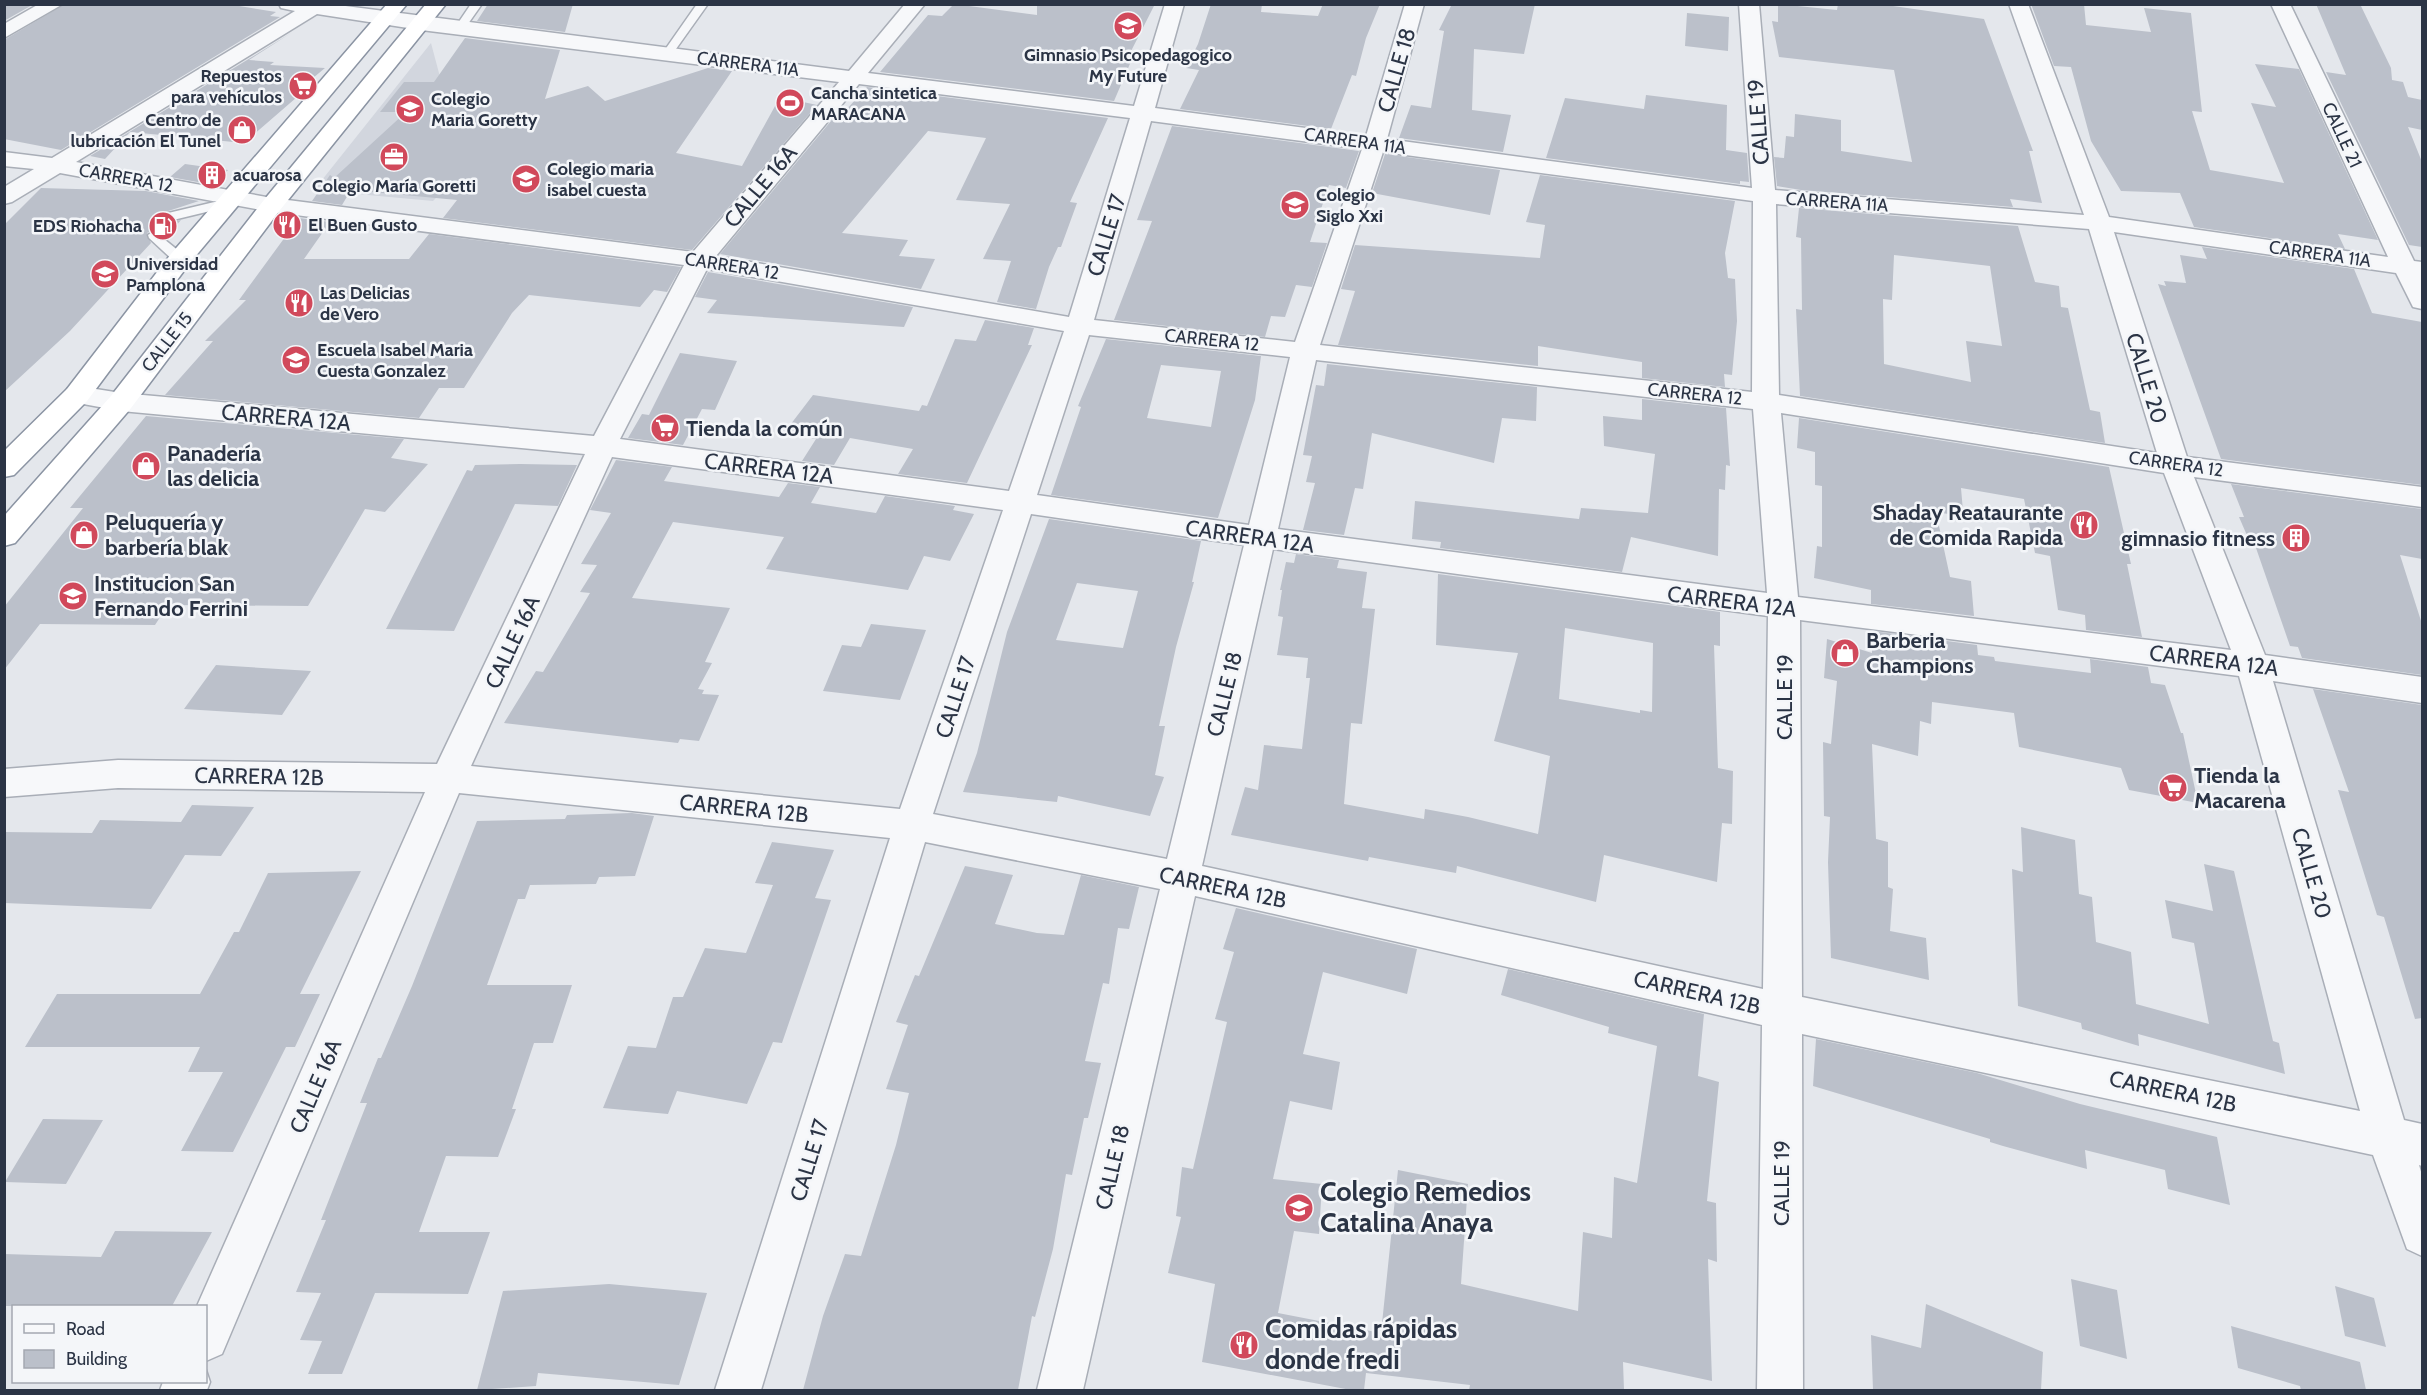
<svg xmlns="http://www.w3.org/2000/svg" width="2427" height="1395" viewBox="0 0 2427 1395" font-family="Cabin,sans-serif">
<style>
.built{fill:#d2d6de}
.building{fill:#bbc0ca;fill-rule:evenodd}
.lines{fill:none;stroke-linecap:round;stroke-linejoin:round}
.lane-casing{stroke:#a9aeb7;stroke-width:3}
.street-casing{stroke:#a9aeb7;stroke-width:3}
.highway-casing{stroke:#8b94a3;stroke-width:3}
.lane{fill:#f7f8fa;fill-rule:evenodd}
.street{fill:#f7f8fa;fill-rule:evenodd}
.highway{fill:#fff;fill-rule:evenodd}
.labels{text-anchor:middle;stroke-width:5;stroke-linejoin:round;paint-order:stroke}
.far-poi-label{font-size:18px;font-weight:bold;fill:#2b3445;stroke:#f4f6f9;text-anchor:start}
.far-street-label{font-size:18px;fill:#2b3445;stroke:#f4f6f9}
.street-label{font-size:22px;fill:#2b3445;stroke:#f4f6f9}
.poi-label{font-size:22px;font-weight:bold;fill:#2b3445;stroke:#f4f6f9;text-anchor:start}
.near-poi-label{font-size:27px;font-weight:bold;fill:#2b3445;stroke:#f4f6f9;text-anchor:start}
</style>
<rect width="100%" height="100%" fill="#e4e7ec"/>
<!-- built -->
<path class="built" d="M431 43 444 92 495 137 433 201 314 190Z"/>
<!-- building -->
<path class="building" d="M4 4H34L4 21Z
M65 4H227L276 12 270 16 280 17 61 150 4 139V40Z
M488 4H573L565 32 477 21Z
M954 4 1037 15V4H1155L1127 59H1132L1114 101 880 72 928 15 942 16Z
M1211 4H1262L1261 12 1318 16 1323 4H1380L1366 38 1356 76 1352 75 1331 129 1180 109 1199 70 1186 68 1198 44Z
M1452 4H1535L1524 54 1474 49 1472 110 1511 115 1503 152 1399 138 1411 105 1431 108 1444 31 1439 30Z
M1778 4 1837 10 1838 4H1879L1984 19 2033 151H2029L2042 203 2010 199 2013 207 1801 190 1777 186 1774 157 1784 158 1786 136 1794 137 1795 114 1841 120V151L1912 162 1894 70 1779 57 1772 21 1778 22Z
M2031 4H2084L2086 25 2151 32 2144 8 2191 13 2202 112 2192 111 2210 170 2284 183 2251 103 2276 107 2255 64 2299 69 2378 240 2338 234 2345 249 2194 227 2180 193 2121 191 2091 141 2071 67 2054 66Z
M2316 4H2360L2391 68 2392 80 2403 82 2408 97 2422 100V130L2408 127 2422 162V247L2409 245 2326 72 2346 75Z
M1687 13 1729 17 1728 51 1685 46Z
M291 33 249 60 274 62 270 65 325 68 307 83 311 84 304 91 244 143 130 132 105 159 90 156Z
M465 38 560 50 545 99 588 86 605 101 708 68 732 71 676 153 742 166 780 97 817 105 692 250 443 218 457 200 351 190 342 205 312 201 330 175 334 178 406 112H380L404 82H434Z
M867 87 1108 118 1070 202 1077 203 1061 247H1058L1049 267 1036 309 997 302 1011 261 983 259 1010 204 956 200 986 138 928 131 842 233 908 240 899 256 935 259 921 289 720 254 841 109 846 110Z
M1646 95 1727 105 1726 150 1747 153 1749 182 1740 181V184L1546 158 1565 98 1644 109Z
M1172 126 1359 151 1346 188 1329 185 1310 242 1327 243 1312 287 1296 285 1285 317 1271 316 1265 337 1114 320 1152 221 1137 220Z
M1385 154 1500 170 1490 215 1372 193Z
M185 164 228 170 214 185 170 177Z
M1540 175 1735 201 1725 253 1728 278 1735 279 1737 321 1732 375 1724 374 1725 387 1642 378V362L1538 346V366L1338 345 1355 291 1341 289 1355 245 1540 258 1545 225 1526 222Z
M41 188 146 191 199 201 162 213 161 218 168 223 181 220 168 235 154 229 147 233 151 243 70 331 4 392V225Z
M1799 208 2018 226 2035 282 2059 286 2061 307 2068 308 2090 410 2100 412 2105 443 1800 396 1796 309 1802 310 1801 238 1796 237ZM1894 255 1990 266 2002 346 1966 341 1971 382 1884 364 1883 299 1892 300Z
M299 218 330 222 304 259H409L429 234 681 267 667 292 654 290 640 307 529 295 512 313 464 388H439L419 418 165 395 213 341H205L246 300H239Z
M2202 247 2354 269 2372 313 2422 322V485L2221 459 2158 284 2166 286 2164 281 2186 283 2180 255 2207 259Z
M708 272 913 307 904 327 707 313 717 300 695 297Z
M985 320 1034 328 1028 345H1032L967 483 898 474 913 449 850 438 834 465 802 461 816 439 784 433 813 395 919 411 922 405 927 406 955 339 976 341Z
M1106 339 1261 356 1255 400 1218 518 1051 495 1081 407 1078 406ZM1161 365 1221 371 1211 427 1147 418Z
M680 353 737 361 715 410 702 409 683 445 628 438 642 414 649 415Z
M1327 364 1537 387 1536 421 1502 418 1494 463 1372 433 1363 489 1355 488 1344 535 1303 530 1315 483 1306 482 1312 456 1303 455 1316 385 1324 386Z
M1642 399 1726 408 1730 466 1726 465 1725 490 1719 489 1718 556 1631 537 1622 572 1440 548 1441 542 1412 539 1415 501 1579 519 1581 508 1648 513 1655 454 1604 446 1603 416 1642 420Z
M146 416 404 439 391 458 428 464 385 512 365 509 308 606 168 605 155 625 40 624 4 670V607L83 508H70Z
M1799 418 2109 467 2131 564H2127L2142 637 2086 630 2085 615 2058 610 2050 556 2035 553 2024 499 1961 488 1963 511H1961V516L1936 512 1950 577 1971 581 1974 616 1871 604V590L1814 578 1817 546 1822 547V486L1815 485V452L1797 448Z
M616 460 672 467 664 481 779 497 788 483 820 487 811 503 876 513 885 496 955 506 953 510 974 514 950 561 924 556 908 590 766 569 784 537 673 522 632 598 730 608 705 662 712 663 698 689 704 690 702 694 719 695 699 741 680 739 678 743 504 723 536 671 543 672 590 593 580 592 597 565 581 564 611 513 590 510Z
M520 464 577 465 558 506 515 504 454 631 386 629 467 470 472 471 475 465Z
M2231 484 2422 509V559L2400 555 2422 624V675L2302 658 2298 647 2290 646 2256 548 2252 547 2239 517H2244Z
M1049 519 1201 541 1192 582H1194L1176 647 1159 726H1165L1155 775 1164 777 1150 816 1058 796 1057 802 963 792 977 753 1007 632ZM1077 583 1138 591 1123 648 1056 640Z
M1296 554 1339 560 1337 568 1367 572 1362 608 1375 609 1362 724 1351 723 1344 804 1424 819 1425 809 1468 817 1538 834 1550 756 1494 741 1518 653 1436 645 1438 574 1720 612V646L1714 645 1718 768 1733 771 1732 824 1722 823 1717 882 1604 855 1596 902 1457 866 1456 873 1369 857 1368 861 1231 835 1245 787 1258 790 1264 745 1302 749 1310 678H1306L1308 658 1277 655 1283 617 1278 616 1282 590H1280L1286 562 1294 563ZM1565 628 1653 643 1652 712 1640 710V713L1559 699Z
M871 624 926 630 900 700 823 691 842 645 861 647Z
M1872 631 1977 645 1978 655 1994 657 1995 661 2091 673 2090 659 2148 667 2151 683 2165 685 2181 733H2183L2198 803 2129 790 2121 768 2019 747 2014 713 1932 702 1931 724 1920 721 1918 756 1872 744 1876 839 1888 842V887L1893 889 1890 931 1926 938 1929 980 1831 958 1828 862 1830 817 1824 816 1823 742 1831 744 1837 681 1824 678 1827 639 1872 653Z
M216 665 311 671 282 715 184 709Z
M2313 689 2422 705V1018L2415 1019 2384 917 2377 915 2338 790 2349 792Z
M192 805 254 807 221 856 185 855 151 909 4 903V832L92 833 100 820 181 822Z
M632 813 654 816 635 876 599 877 596 884 530 885 525 899H518L487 985H572L553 1043H534L512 1109H516L498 1157 446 1156 419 1232H490L468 1294 375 1293 342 1374H308L322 1341 300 1340 321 1293 296 1292 326 1220H321L367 1103H360L378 1058H381L412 986 477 821 565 819 567 815Z
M2021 827 2075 840 2079 894 2092 897 2096 942 2131 952 2136 1004 2209 1024 2194 943 2172 938 2165 900 2213 911 2204 864 2234 871 2273 1041 2279 1043 2285 1074 2138 1034 2139 1046 2082 1029 2081 1023 2018 1006 2012 869 2023 872Z
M772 842 834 850 815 898 831 900 782 1043 773 1042 747 1104 677 1091 668 1114 603 1108 628 1046 656 1048 673 997H683L705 948 746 953 773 885 755 883Z
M965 866 1013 875 995 924 1037 933 1064 935 1081 875 1139 887 1129 929 1118 928 1109 984 1103 983 1085 1061 1101 1063 1088 1118H1084L1072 1175 1066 1174 1053 1249 1035 1317 1032 1316 1018 1390H803L823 1316 845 1254 861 1256 896 1145 909 1093 886 1089 908 1025 896 1022 915 975 919 976Z
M361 871 300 994H320L295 1047H286L233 1152 181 1151 223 1072H188L200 1047H25L57 994H200L234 932H239L268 873Z
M1236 908 1417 949 1407 994 1323 972 1303 1054 1340 1062 1332 1110 1290 1101 1273 1179 1322 1184 1319 1234 1294 1231 1278 1313 1381 1333 1398 1170 1468 1184 1461 1284 1578 1311 1583 1232 1612 1238 1614 1177 1637 1183 1657 1046 1608 1033 1609 1027 1501 995 1508 969 1704 1014 1698 1076 1719 1082 1707 1201 1716 1203 1717 1262 1708 1259 1712 1381 1623 1362 1624 1390H1469L1470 1385 1366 1373 1364 1390H1351L1202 1362 1215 1284 1168 1273 1181 1217 1176 1216 1182 1167 1193 1169 1227 1022 1215 1019 1234 952 1223 949Z
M1816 1039 1977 1073 2080 1104 2217 1137 2230 1205 2168 1189 2165 1170 2085 1150 2087 1169 2003 1146 1990 1142V1139L1813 1086Z
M43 1119 103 1120 66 1184 5 1182Z
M115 1231 212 1232 172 1306H4V1254L101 1257Z
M2071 1279 2117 1290 2127 1359 2080 1346Z
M609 1284 707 1293 679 1385 538 1373 536 1386 477 1390 503 1291Z
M2335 1286 2374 1298 2386 1347 2345 1336Z
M1926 1304 2043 1352 2041 1390H1873L1871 1335 1921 1348Z
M2231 1326 2360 1362 2366 1390H2301L2300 1386 2238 1368Z"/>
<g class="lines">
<!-- lane casing -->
<g class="lane-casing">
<path id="lane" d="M471 4H482L463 31H455L454 29Z
M697 4H708L671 56H663L662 54Z
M227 199 233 203 231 206 169 221 163 217 164 214Z
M154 231 185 256V262H175L149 238 148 235Z"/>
</g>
<!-- street casing -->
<g class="street-casing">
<path id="street" d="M39 4H63L4 38V24Z
M279 4H330L849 71 905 4H925L868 73 1134 106 1165 4H1184L1155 108 1366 136 1405 4H1424L1387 139 1752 188 1739 4H1759L1775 190 2084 215 2009 4H2028L2109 217 2388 257 2271 4H2290L2414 261 2422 262V309L2413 307 2396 273 2114 232 2187 457 2422 487V507L2194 477 2265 655 2422 677V703L2273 681 2404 1120 2422 1124V1166L2419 1165 2422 1175V1256L2407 1249 2373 1155 1802 1034 1803 1390H1757L1762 1025 1195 896 1083 1390H1037L1160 889 925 842 761 1390H715L890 838 459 793 222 1354 206 1361V1306H197L425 792 118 788 4 797V769L118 760 437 764 585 454 121 411 67 401 64 395 67 389 77 386 121 393 594 436 684 265 272 212 60 173 12 202 4 204V187L34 169 4 166V152L52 158 295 11 281 8ZM317 14 421 30 839 82 693 252 272 198 76 162ZM859 84 1130 118 1069 317 716 256ZM1151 121 1362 149 1295 342 1094 320ZM1383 152 1753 201 1752 392 1320 345ZM1776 204 2089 229 2157 453 1779 395ZM707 269 1064 331 1009 491 620 439ZM1089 335 1290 357 1249 525 1037 495ZM1316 360 1753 409 1767 593 1278 529ZM1781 413 2164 473 2231 650 1798 597ZM612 457 1003 510 900 809 471 766ZM1031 514 1244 545 1167 859 933 814ZM1273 549 1768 616 1763 989 1202 866ZM1800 620 2239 676 2360 1111 1802 997Z
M206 1370 210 1382 207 1390H160L163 1382H206Z"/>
</g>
<!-- highway casing -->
<g class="highway-casing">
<path id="highway" d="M387 4H407L189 264 87 401 14 475 4 477V451L67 389 171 254Z
M426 4H446L280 210 131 408 15 543 4 546V516L111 396 264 200Z"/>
</g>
<!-- lane -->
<use href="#lane" class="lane"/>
<!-- street -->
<use href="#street" class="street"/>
<!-- highway -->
<use href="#highway" class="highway"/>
</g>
<!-- icons -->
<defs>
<g id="school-disc" transform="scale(1.5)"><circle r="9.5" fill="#d1495b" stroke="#f4f6f9"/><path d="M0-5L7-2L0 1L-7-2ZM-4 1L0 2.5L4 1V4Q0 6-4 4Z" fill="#fff"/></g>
<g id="supermarket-disc" transform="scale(1.5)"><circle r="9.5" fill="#d1495b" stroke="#f4f6f9"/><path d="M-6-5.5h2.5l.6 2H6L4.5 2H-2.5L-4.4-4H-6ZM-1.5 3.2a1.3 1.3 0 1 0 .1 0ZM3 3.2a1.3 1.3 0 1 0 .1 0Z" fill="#fff"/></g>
<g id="stadium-disc" transform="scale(1.5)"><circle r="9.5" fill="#d1495b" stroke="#f4f6f9"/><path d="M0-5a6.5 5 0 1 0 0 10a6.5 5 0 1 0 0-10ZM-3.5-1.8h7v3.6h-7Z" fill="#fff"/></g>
<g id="shop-disc" transform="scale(1.5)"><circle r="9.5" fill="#d1495b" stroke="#f4f6f9"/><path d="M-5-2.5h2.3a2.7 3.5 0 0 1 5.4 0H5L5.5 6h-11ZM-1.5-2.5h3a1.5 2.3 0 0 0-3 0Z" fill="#fff"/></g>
<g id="office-disc" transform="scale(1.5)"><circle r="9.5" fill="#d1495b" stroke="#f4f6f9"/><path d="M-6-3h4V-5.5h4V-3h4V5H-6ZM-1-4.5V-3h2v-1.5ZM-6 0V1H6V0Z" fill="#fff"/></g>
<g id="building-disc" transform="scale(1.5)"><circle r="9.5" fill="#d1495b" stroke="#f4f6f9"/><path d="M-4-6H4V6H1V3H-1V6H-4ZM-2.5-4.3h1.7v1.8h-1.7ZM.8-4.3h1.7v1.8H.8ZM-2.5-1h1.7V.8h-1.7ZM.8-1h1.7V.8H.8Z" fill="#fff"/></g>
<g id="restaurant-disc" transform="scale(1.5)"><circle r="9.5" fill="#d1495b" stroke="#f4f6f9"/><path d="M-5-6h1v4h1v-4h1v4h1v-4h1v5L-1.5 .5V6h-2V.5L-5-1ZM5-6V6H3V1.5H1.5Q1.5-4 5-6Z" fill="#fff"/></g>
<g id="fuel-disc" transform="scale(1.5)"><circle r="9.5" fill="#d1495b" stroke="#f4f6f9"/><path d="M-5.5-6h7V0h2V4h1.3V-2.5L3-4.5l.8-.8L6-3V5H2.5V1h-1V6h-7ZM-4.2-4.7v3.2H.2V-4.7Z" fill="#fff"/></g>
<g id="university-disc" transform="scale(1.5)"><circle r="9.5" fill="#d1495b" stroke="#f4f6f9"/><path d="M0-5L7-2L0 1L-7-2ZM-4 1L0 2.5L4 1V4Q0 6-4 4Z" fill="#fff"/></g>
</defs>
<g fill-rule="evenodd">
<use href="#school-disc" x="1128" y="26"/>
<use href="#supermarket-disc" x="303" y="86"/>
<use href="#stadium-disc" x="790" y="103"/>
<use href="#school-disc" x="410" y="109"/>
<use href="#shop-disc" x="242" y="130"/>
<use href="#office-disc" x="394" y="157"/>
<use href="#building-disc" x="212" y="175"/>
<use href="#school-disc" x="526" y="179"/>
<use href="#school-disc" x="1295" y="205"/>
<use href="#restaurant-disc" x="287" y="225"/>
<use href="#fuel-disc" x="163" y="226"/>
<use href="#university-disc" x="105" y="274"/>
<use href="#restaurant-disc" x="299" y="303"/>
<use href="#school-disc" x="296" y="360"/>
<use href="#supermarket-disc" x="665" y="428"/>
<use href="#shop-disc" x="146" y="466"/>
<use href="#restaurant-disc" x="2084" y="525"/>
<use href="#shop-disc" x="84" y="535"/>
<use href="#building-disc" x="2296" y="538"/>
<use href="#school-disc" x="73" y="596"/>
<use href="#shop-disc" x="1845" y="653"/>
<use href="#supermarket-disc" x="2173" y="788"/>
<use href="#school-disc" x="1299" y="1208"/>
<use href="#restaurant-disc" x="1244" y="1345"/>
</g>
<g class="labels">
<!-- far-poi labels -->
<g class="far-poi-label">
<text x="1128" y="61" text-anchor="middle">Gimnasio Psicopedagogico<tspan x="1128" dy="21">My Future</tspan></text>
<text x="282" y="82" text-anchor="end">Repuestos<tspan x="282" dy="21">para vehículos</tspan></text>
<text x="811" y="99">Cancha sintetica<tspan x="811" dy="21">MARACANA</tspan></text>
<text x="431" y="105">Colegio<tspan x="431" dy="21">Maria Goretty</tspan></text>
<text x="221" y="126" text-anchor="end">Centro de<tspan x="221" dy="21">lubricación El Tunel</tspan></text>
<text x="547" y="175">Colegio maria<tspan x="547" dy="21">isabel cuesta</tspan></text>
<text x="233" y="181">acuarosa</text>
<text x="394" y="192" text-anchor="middle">Colegio María Goretti</text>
<text x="1316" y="201">Colegio<tspan x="1316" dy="21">Siglo Xxi</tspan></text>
<text x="308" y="231">El Buen Gusto</text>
<text x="142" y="232" text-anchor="end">EDS Riohacha</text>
<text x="126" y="270">Universidad<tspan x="126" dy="21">Pamplona</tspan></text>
<text x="320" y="299">Las Delicias<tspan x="320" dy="21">de Vero</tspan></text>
<text x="317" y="356">Escuela Isabel Maria<tspan x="317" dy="21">Cuesta Gonzalez</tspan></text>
</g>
<!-- far-street labels -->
<g class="far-street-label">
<text transform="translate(748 64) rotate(7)" y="6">CARRERA 11A</text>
<text transform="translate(2342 135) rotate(65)" y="6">CALLE 21</text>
<text transform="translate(1355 141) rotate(8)" y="6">CARRERA 11A</text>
<text transform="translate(126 178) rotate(10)" y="6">CARRERA 12</text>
<text transform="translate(1837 202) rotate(4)" y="6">CARRERA 11A</text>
<text transform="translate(2320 254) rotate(8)" y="6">CARRERA 11A</text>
<text transform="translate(732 266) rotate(9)" y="6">CARRERA 12</text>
<text transform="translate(1212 340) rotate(6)" y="6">CARRERA 12</text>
<text transform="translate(167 342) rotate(-52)" y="6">CALLE 15</text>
<text transform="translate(1695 394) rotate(6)" y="6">CARRERA 12</text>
<text transform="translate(2176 464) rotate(8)" y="6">CARRERA 12</text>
</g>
<!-- street labels -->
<g class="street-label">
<text transform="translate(1396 70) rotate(-74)" y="8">CALLE 18</text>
<text transform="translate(1758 122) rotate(-94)" y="8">CALLE 19</text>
<text transform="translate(760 186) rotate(-50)" y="8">CALLE 16A</text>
<text transform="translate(1106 235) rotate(-73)" y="8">CALLE 17</text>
<text transform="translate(2147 378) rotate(73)" y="8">CALLE 20</text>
<text transform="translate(286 417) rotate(5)" y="8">CARRERA 12A</text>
<text transform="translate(769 468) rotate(7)" y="8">CARRERA 12A</text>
<text transform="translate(1250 536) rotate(8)" y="8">CARRERA 12A</text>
<text transform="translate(1732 601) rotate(7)" y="8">CARRERA 12A</text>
<text transform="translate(512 642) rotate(-65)" y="8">CALLE 16A</text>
<text transform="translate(2214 660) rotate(7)" y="8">CARRERA 12A</text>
<text transform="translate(1224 694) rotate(-76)" y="8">CALLE 18</text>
<text transform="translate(955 697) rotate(-72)" y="8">CALLE 17</text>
<text transform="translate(1784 697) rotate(-90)" y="8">CALLE 19</text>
<text transform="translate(259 776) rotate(1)" y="8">CARRERA 12B</text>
<text transform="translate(744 808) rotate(6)" y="8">CARRERA 12B</text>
<text transform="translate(2312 873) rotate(74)" y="8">CALLE 20</text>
<text transform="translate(1223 887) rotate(12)" y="8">CARRERA 12B</text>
<text transform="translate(1697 992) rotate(13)" y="8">CARRERA 12B</text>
<text transform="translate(315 1086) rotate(-67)" y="8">CALLE 16A</text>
<text transform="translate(2173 1091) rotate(12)" y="8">CARRERA 12B</text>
<text transform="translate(809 1160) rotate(-73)" y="8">CALLE 17</text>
<text transform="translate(1112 1167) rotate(-77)" y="8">CALLE 18</text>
<text transform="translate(1781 1183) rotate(-90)" y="8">CALLE 19</text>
</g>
<!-- poi labels -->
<g class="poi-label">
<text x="686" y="436">Tienda la común</text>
<text x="167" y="461">Panadería<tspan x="167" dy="25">las delicia</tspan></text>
<text x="2063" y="520" text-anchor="end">Shaday Reataurante<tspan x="2063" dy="25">de Comida Rapida</tspan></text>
<text x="105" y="530">Peluquería y<tspan x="105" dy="25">barbería blak</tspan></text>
<text x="2275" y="546" text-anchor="end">gimnasio fitness</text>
<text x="94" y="591">Institucion San<tspan x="94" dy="25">Fernando Ferrini</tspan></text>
<text x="1866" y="648">Barberia<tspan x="1866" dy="25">Champions</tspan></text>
<text x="2194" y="783">Tienda la<tspan x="2194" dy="25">Macarena</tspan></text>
</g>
<!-- near-poi labels -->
<g class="near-poi-label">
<text x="1320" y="1201">Colegio Remedios<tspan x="1320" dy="31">Catalina Anaya</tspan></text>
<text x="1265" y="1338">Comidas rápidas<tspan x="1265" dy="31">donde fredi</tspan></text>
</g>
</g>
<!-- border -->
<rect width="2427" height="1395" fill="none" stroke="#2b3445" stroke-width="12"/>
<!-- legend -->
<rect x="12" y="1305" width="195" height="78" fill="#f4f6f9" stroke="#a4a8b1" stroke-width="1.5"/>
<rect x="24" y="1324" width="30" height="9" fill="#f7f8fa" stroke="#a4a8b1" stroke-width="1.5"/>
<text x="66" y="1335" font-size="18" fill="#2b3445">Road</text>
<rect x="24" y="1350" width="30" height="18" fill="#bbc0ca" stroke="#a4a8b1" stroke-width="1.5"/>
<text x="66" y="1365" font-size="18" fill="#2b3445">Building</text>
</svg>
